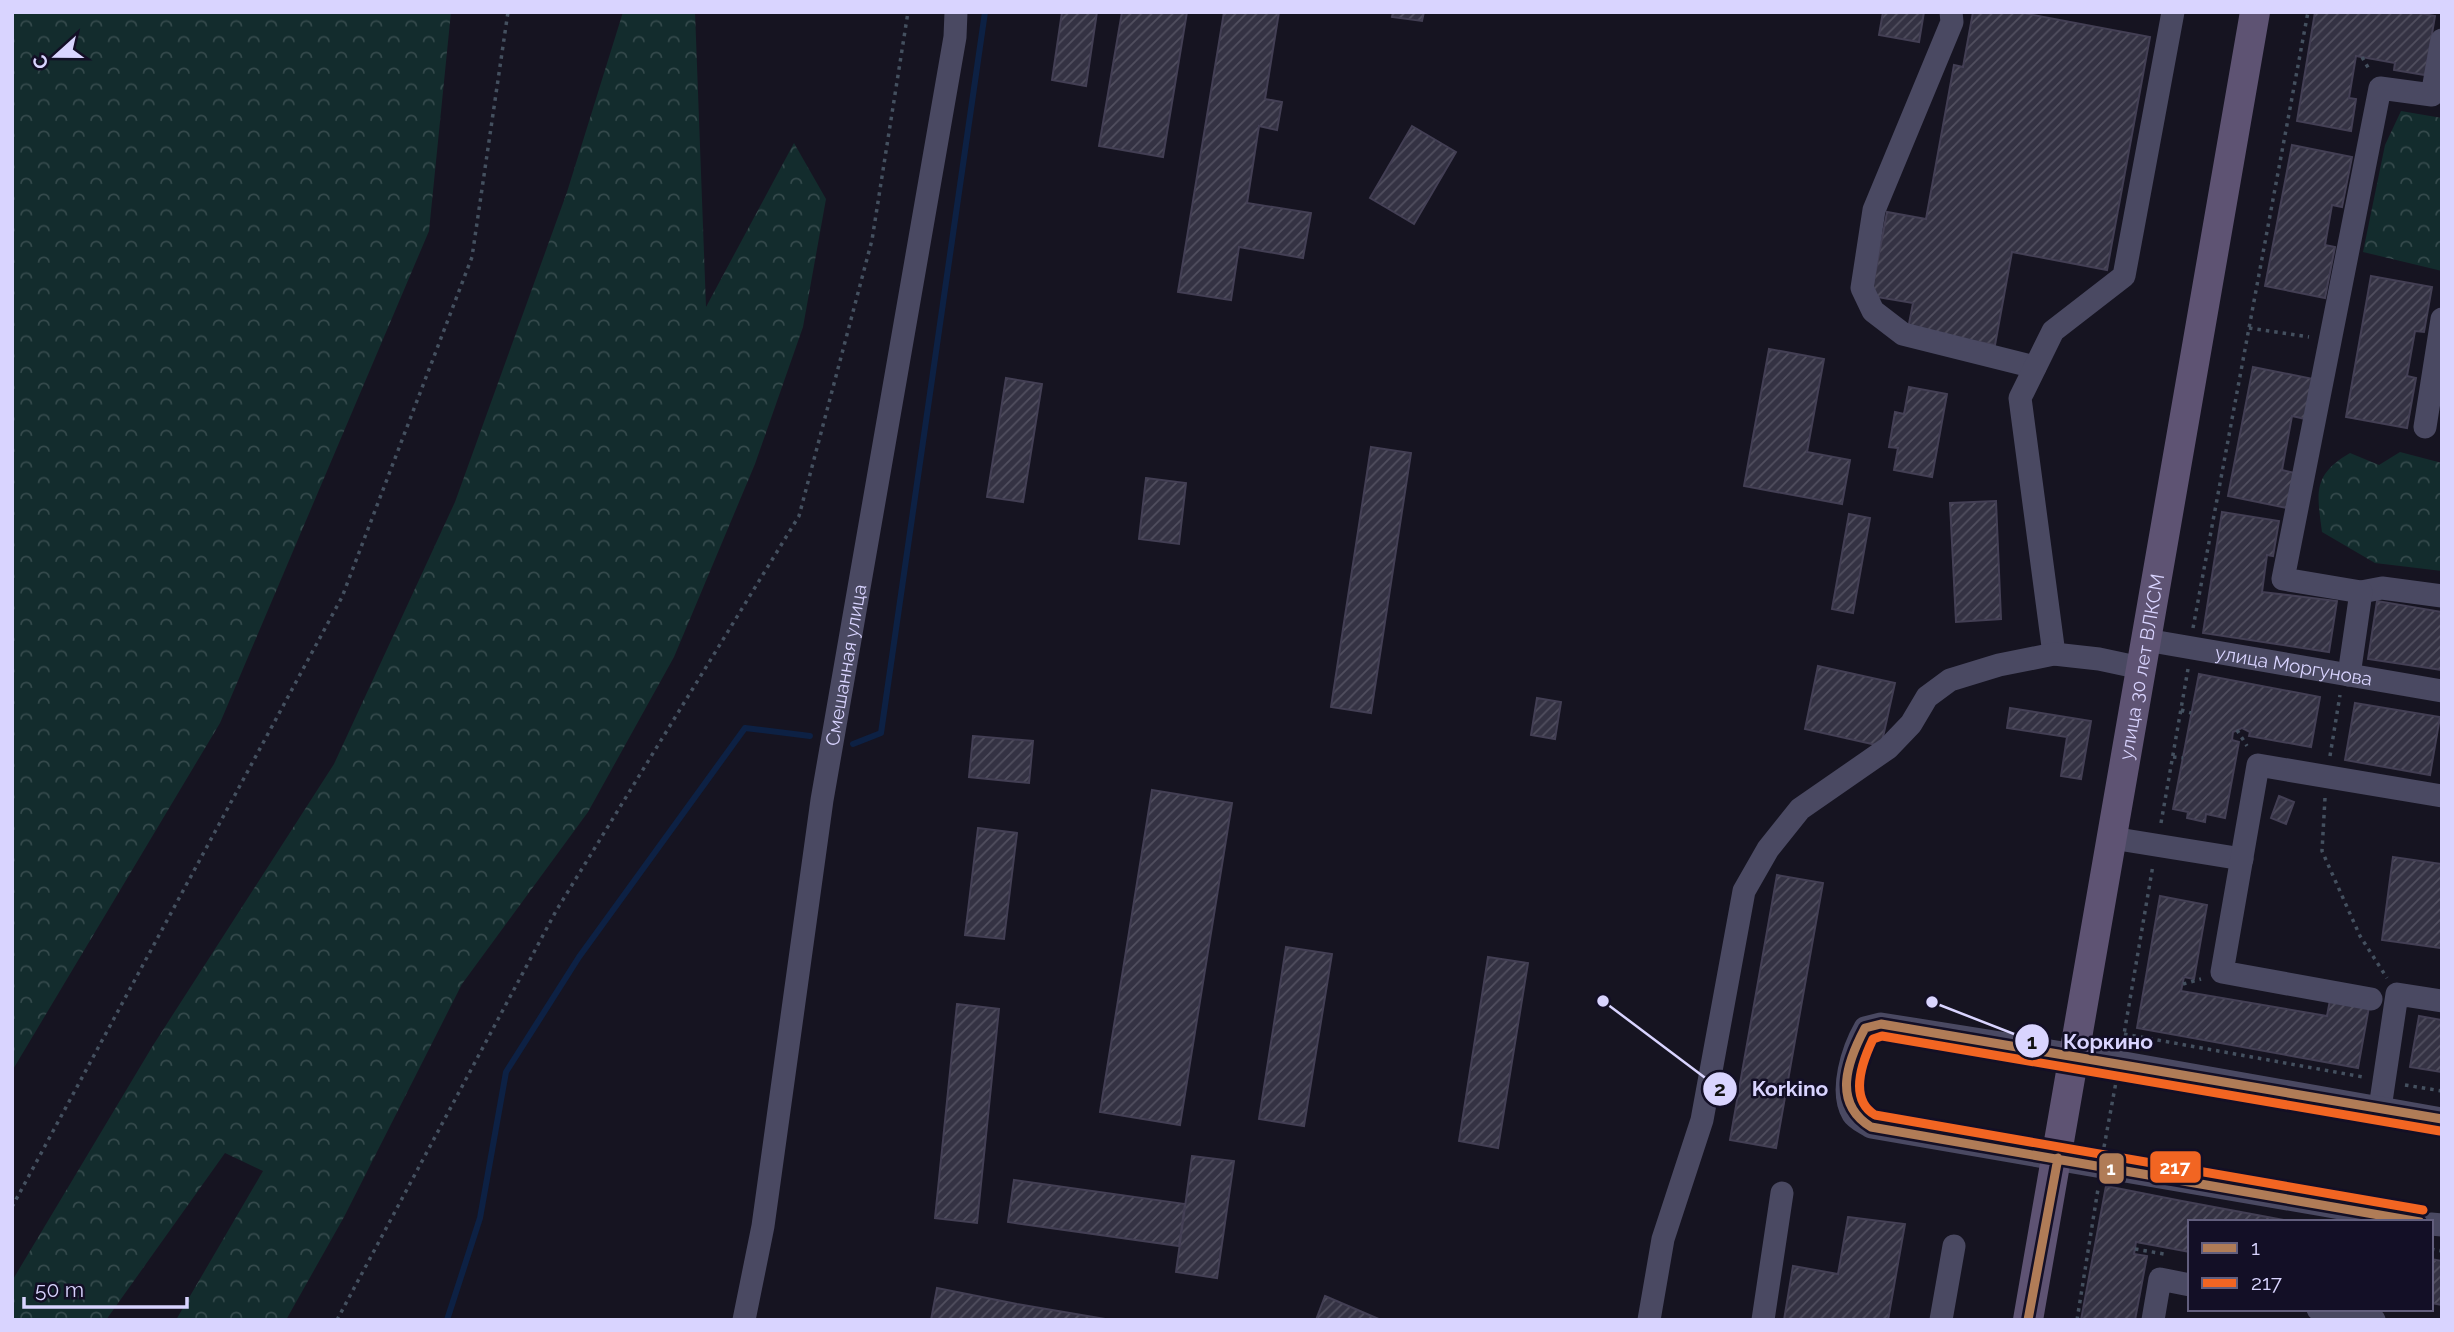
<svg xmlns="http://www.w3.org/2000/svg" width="2454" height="1332" viewBox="0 0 2454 1332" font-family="Raleway,sans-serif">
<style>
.forest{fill:url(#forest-crowns)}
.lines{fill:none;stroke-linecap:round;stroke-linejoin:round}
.stream{stroke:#0d2144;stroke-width:6}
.building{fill:url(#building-hatch);stroke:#433f54;stroke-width:2}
.path{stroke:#44505f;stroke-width:3.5;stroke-dasharray:3.5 5;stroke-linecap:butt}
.minor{stroke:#4a4962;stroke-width:23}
.major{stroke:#5e5373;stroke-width:30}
.bus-1-casing{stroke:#130f26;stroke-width:14}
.bus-2-casing{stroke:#130f26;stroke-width:14}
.bus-1{stroke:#b07c57;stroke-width:9}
.bus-2{stroke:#f26522;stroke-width:9}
.labels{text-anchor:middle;stroke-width:5;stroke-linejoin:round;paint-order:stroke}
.street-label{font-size:19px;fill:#d9d4ff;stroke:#130f26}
.leader{fill:none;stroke:#d9d4ff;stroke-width:2.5}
.callout-dot{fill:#d9d4ff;stroke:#130f26;stroke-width:2.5}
.mark-label{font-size:21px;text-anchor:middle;font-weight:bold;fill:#111}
.callout-label{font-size:21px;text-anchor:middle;font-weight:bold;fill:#d9d4ff;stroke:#130f26;stroke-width:5;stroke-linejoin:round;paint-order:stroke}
.line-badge{stroke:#130f26;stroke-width:2.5}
.badge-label{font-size:19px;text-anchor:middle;font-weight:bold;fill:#fff}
</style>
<defs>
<pattern id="forest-crowns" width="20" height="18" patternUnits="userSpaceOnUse" patternTransform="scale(1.75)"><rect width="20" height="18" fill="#132c2d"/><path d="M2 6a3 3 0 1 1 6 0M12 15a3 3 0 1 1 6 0" fill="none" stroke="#354a4c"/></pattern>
<pattern id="building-hatch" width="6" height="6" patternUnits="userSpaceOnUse" patternTransform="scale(1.75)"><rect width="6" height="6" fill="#343243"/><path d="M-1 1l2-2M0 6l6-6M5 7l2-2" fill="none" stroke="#514f5f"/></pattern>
</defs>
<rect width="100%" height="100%" fill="#161421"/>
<!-- forest -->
<path class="forest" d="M12 12H451L429 231 220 723 12 1071Z
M623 12H695L706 307 794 143 826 199 803 327 755 464 674 657 588 812 462 984 344 1217 286 1320H176L263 1171 225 1153 106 1320H12V1281L152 1047 334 764 455 502 567 192Z
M2401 111 2442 118V271L2363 252 2385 145Z
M2400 452 2442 463V571L2375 563 2322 532C2317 493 2312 475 2350 453L2379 465Z"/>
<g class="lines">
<!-- stream -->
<path class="stream" d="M853 744 881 733 985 12
M447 1320 480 1218 506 1072 579 957 745 728 810 736"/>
</g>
<!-- building -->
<path class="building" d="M1062 12H1097L1086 86 1052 80Z
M1122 12H1187L1163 157 1099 146Z
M1224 12H1279L1265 99 1282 102 1277 130 1259 126 1247 203 1311 213 1303 258 1239 247 1231 300 1178 292Z
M1393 12H1424L1422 21 1392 17Z
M1883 12H1924L1919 42 1879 35Z
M1973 12H2018L2150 37 2107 270 2012 252 1995 345 1908 329 1913 303 1871 296 1887 212 1926 219 1954 65 1963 67Z
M2315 12H2413L2435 16 2425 75 2394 70 2395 63 2356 56 2349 98 2356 99 2351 131 2297 121Z
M1412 126 1456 152 1414 224 1370 198Z
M2292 145 2352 157 2342 207 2332 205 2325 245 2335 247 2325 298 2265 286Z
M2371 276 2432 287 2424 332 2415 331 2407 376 2416 378 2407 428 2346 417Z
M1769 349 1824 359 1807 452 1850 460 1842 504 1744 486Z
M2253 367 2318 380 2310 420 2292 416 2282 470 2299 474 2292 509 2228 496Z
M1006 378 1042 384 1023 502 987 497Z
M1909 387 1947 394 1932 477 1894 470 1898 448 1889 447 1895 412 1904 414Z
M1371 447 1411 453 1371 713 1331 707Z
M1146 478 1186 483 1179 544 1139 539Z
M1996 501 2001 619 1956 622 1950 503Z
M2222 512 2279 521 2273 556 2267 555 2262 592 2337 601 2329 652 2203 633Z
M1849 514 1870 518 1853 613 1832 609Z
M2377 601 2442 612V670L2368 659Z
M1818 666 1895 683 1881 746 1805 729Z
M2199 674 2320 697 2311 747 2249 736 2250 732 2242 728 2233 732 2232 740 2239 742 2225 818 2206 814 2205 822 2187 818 2188 812 2173 809Z
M1537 698 1561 702 1555 739 1531 735Z
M2355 703 2440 717 2430 775 2345 760Z
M2010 708 2091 721 2081 779 2061 776 2067 737 2007 728Z
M973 736 1033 741 1029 783 969 777Z
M1152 790 1232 803 1180 1125 1100 1112Z
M2279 796 2294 802 2286 824 2271 818Z
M978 828 1017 833 1004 939 965 935Z
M2393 857 2442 864 2441 948 2382 940Z
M1777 875 1823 883 1776 1148 1730 1140Z
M2160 896 2207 905 2194 979 2184 977 2181 991 2327 1016 2330 1000 2369 1007 2358 1068 2137 1028Z
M1286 947 1332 954 1304 1126 1259 1119Z
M1488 957 1528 963 1498 1148 1459 1141Z
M957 1004 999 1009 977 1223 935 1218Z
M2419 1016 2442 1020V1072L2410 1067Z
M1192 1156 1234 1161 1217 1278 1176 1272Z
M1014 1180 1185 1204 1179 1246 1008 1222Z
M2106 1186 2182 1201 2294 1222H2190V1252L2136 1242 2134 1254 2147 1256 2135 1320H2081Z
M1848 1217 1905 1224 1888 1320H1784L1793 1266 1838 1274Z
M2431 1259 2442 1261V1305L2431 1303Z
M937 1288 1017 1304 1111 1320H931Z
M1325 1296 1381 1320H1316Z"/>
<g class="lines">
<!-- path -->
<path class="path" d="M2362 57 2370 71
M2249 328 2309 337
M2193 628 2308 12
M2181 710 2191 713
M2237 730 2247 746
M2330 756 2340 695
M2173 757 2183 758
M2325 798 2322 851 2360 936 2387 978
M2161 823 2188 669
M2183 984 2201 979
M2124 1034 2363 1077
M2123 1040 2153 865
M2405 1085 2442 1091
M2104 1147 2116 1082
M12 1207 342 597 472 257 508 12
M2135 1249 2164 1254 2163 1258
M2431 1249 2442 1251
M337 1320 556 911 799 516 872 240 908 12
M2077 1320 2098 1189"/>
<!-- minor -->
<g class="minor">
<path d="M1951 12 1952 22 1874 210 1862 288 1873 311 1903 334 2035 367"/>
<path d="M2425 427 2442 319"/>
<path d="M2361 592 2382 588 2442 596"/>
<path id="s1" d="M2146 640 2442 691"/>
<path d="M2054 654 2020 398 2053 331 2124 276 2173 12"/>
<path d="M2349 675 2361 592 2283 579 2380 88 2432 95 2442 40"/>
<path d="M2112 838 2242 859"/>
<path d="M2371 999 2222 972 2258 765 2442 796"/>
<path d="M2380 1108 2397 994 2442 1001"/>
<path d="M2421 1222 1871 1127C1865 1123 1856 1119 1853 1114 1839 1091 1853 1049 1865 1028L1881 1024 2119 1062 2442 1119"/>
<path d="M2431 1224 2442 1225"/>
<path d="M2318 1309 2374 1320"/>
<path id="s2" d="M744 1320 763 1226 822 800 955 37 956 12"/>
<path d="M1649 1320 1663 1239 1702 1120 1744 891 1768 849 1800 809 1888 748 1911 724 1927 697 1950 680 1999 665 2054 654 2099 659 2141 668"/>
<path d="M1763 1320 1782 1193"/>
<path d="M1941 1320 1954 1246"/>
<path d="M2153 1320 2160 1279 2190 1285"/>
</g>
<!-- major -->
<path class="major" id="s3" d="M2028 1320 2255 12"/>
<!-- bus-1 casing -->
<g class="bus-1-casing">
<path id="bus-1" d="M2420 1222 1871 1127C1832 1103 1847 1062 1865 1028L1881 1024 2442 1119
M2028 1320 2058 1158"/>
</g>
<!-- bus-2 casing -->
<g class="bus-2-casing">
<path id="bus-2" d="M2423 1210 1875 1115C1848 1099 1862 1062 1873 1039L1882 1036 2440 1131"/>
</g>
<!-- bus-1 -->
<use href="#bus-1" class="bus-1"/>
<!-- bus-2 -->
<use href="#bus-2" class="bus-2"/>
</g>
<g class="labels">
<!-- street labels -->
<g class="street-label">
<text dy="7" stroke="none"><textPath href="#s2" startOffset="663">Смешанная улица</textPath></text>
<text dy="7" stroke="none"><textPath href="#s1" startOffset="150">улица Моргунова</textPath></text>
<text dy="7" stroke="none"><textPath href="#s3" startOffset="663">улица 30 лет ВЛКСМ</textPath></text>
</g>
</g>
<!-- callouts -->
<path class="leader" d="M1932 1002L2032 1041M1603 1001L1720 1089"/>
<g class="callout-dot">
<circle cx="1932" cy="1002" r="7"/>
<circle cx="1603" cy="1001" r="7"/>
<circle cx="2032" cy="1041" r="18"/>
<circle cx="1720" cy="1089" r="18"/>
</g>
<g class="mark-label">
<text x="2032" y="1049">1</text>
<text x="1720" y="1096">2</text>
</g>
<g class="callout-label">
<text x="2108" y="1049">Коркино</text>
<text x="1790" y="1096">Korkino</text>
</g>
<g class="line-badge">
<rect x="2149" y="1150" width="53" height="34" rx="7" fill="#f26522"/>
<rect x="2098" y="1152" width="27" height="33" rx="7" fill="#b07c57"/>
</g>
<g class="badge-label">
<text x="2175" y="1174">217</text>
<text x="2111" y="1175">1</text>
</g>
<!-- border -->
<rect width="2454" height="1332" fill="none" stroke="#d9d4ff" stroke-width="28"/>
<!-- legend -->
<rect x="2188" y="1220" width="245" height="91" fill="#130f26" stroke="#625e7d" stroke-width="2"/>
<rect x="2202" y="1243" width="35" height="10" fill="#b07c57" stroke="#625e7d" stroke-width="2"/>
<text x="2251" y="1255" font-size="21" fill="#d9d4ff">1</text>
<rect x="2202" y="1278" width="35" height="10" fill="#f26522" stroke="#625e7d" stroke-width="2"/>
<text x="2251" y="1290" font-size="21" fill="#d9d4ff">217</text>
<!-- north arrow -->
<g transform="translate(56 56) rotate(249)" stroke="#130f26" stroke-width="5" paint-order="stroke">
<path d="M0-5L12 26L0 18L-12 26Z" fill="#d9d4ff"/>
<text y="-10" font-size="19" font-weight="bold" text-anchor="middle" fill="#d9d4ff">С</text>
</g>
<!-- scale -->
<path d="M24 1297v10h163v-10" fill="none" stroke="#d9d4ff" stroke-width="3.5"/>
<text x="35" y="1297" font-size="21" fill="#d9d4ff" stroke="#130f26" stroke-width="5" paint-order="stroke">50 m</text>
</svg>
